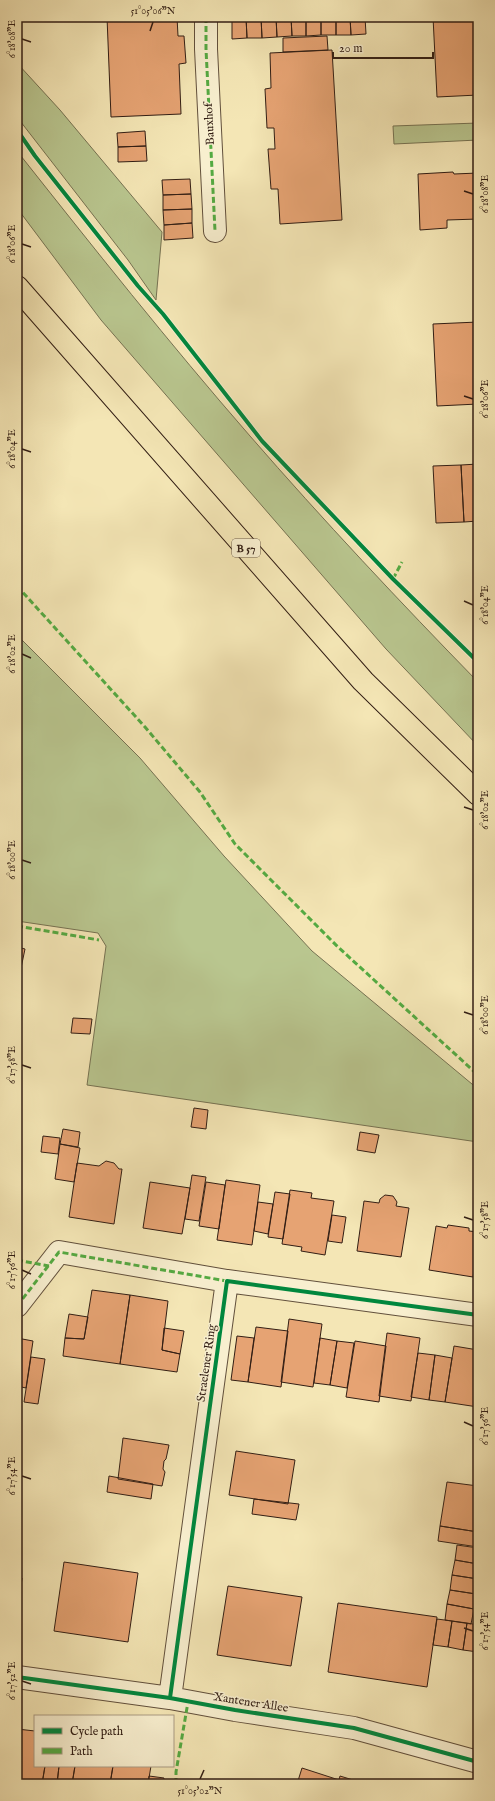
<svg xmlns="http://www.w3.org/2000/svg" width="495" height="1801" viewBox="0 0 495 1801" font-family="'IM FELL English',serif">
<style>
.green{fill:#b9c68f;stroke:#767252}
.building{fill:#e6a373;stroke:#321e14}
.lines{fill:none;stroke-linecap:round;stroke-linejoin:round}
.minor-casing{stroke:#62503c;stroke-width:24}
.major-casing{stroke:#321e14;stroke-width:24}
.minor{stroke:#f8efcf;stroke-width:22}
.major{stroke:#f4e6b5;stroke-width:22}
.quiet{stroke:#54aa42;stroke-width:3;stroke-dasharray:6 3;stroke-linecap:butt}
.cycleway-casing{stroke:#f8efcf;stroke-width:6}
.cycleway{stroke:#00873e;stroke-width:4}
.ticks{fill:none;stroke:#321e14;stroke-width:1.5}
.labels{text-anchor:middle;stroke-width:3;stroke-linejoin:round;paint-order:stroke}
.shield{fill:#f8efcf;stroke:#6d5d4c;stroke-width:1}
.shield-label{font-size:11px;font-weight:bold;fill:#321e14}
.street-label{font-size:12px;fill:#321e14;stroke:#f8efcf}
.neatline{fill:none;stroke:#321e14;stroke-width:1.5}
.ticks-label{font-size:10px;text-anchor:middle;fill:#321e14}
</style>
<rect width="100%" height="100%" fill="#f4e6b5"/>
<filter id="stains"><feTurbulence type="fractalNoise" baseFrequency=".005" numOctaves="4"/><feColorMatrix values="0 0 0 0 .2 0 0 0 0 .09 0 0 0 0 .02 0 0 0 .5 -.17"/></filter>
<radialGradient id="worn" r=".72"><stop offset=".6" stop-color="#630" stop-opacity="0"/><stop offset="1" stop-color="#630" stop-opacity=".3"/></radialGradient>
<!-- green -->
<path class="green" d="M17 63 60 110 162 232 156 300 128 260 17 117Z
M478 123V140L394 144 393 126Z
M17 151C93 247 169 343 250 436 323 520 400 602 478 682V746L386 649 101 320 17 208Z
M17 635 140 758 224 856 312 951 478 1089V1142L87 1085 106 946 98 933 17 921Z"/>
<!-- building -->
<path class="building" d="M107 17H177L178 36H184L186 63 179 64 181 114 111 117Z
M232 17H246L247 38 232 39Z
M246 17H261L262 38H247Z
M261 17H276L277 37 262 38Z
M276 17H291L292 36 277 37Z
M291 17H306V36H292Z
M306 17H321V35L306 36Z
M321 17H336V35H321Z
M336 17H350L351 35H336Z
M350 17H365L366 34 351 35Z
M433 17H478V95L437 97Z
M327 36 328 50 283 52V38Z
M332 50 342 220 280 224 278 189H271L268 149H275L274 128H267L265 89 271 88 270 53Z
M145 131 146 146 118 147 117 133Z
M146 146 147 161 118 162V147Z
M453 172 454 174 478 173V219L447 220V228L420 230 418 174Z
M190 179 191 194 163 195 162 180Z
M191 194 192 209 163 210V195Z
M192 209V223L164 225 163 210Z
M192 223 193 238 164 240V225Z
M478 322V404L437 406 433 324Z
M478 464V521L464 522 461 465Z
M461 465 464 522 436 523 433 466Z
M17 947 25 949 21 968 17 972Z
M73 1018 92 1019 90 1034 71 1033Z
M194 1108 208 1110 206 1129 191 1127Z
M63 1129 80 1132 78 1147 60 1144Z
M360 1132 379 1135 375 1153 357 1150Z
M43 1136 60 1138 58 1154 41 1152Z
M60 1144 80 1148 74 1182 55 1179Z
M106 1161 114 1163 119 1169H122L114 1224 69 1217 77 1163 99 1166Z
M192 1175 206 1177 199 1221 185 1219Z
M226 1180 260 1185 252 1245 217 1240Z
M150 1182 190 1188 182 1234 143 1228Z
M206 1182 225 1185 219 1229 199 1226Z
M290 1190 312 1193 311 1198 334 1201 325 1255 301 1251 302 1247 282 1244Z
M275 1192 290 1194 283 1239 268 1237Z
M385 1195 393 1196 397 1202 396 1206 409 1208 401 1257 357 1251 364 1201 379 1203 380 1199Z
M258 1202 273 1204 268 1234 254 1231Z
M332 1215 346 1217 342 1243 328 1241Z
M448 1225 469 1228V1231L478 1232V1246L473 1277 429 1270 436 1226 447 1228Z
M92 1290 130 1295 120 1364 63 1356 65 1338 84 1339Z
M130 1295 168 1301 162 1350 180 1354 177 1372 120 1364Z
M69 1314 88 1317 84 1339 65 1338Z
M289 1319 322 1324 313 1387 281 1382Z
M256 1327 288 1331 281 1387 248 1382Z
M164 1328 184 1331 180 1354 162 1350Z
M387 1333 420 1338 411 1401 379 1396Z
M237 1336 254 1338 248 1382 231 1380Z
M17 1338 33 1341 26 1388 17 1386Z
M320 1338 337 1341 330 1385 314 1383Z
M337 1341 354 1343 347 1388 330 1385Z
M355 1341 386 1346 379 1402 346 1397Z
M454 1346 478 1350V1407L445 1402Z
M418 1353 435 1355 429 1400 411 1397Z
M435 1355 452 1358 445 1402 429 1400Z
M31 1357 45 1359 38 1404 24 1402Z
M123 1438 169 1445 166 1459 164 1461 163 1469 165 1472 162 1486 118 1479Z
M236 1451 295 1460 288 1504 229 1495Z
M109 1476 153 1484 151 1499 107 1492Z
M447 1482 478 1486V1532L440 1526Z
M254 1499 299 1504 296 1520 252 1514Z
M440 1526 478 1532V1547L438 1541Z
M457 1545 478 1548V1564L455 1560Z
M17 1555H20L17 1577 22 1578 19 1603H17Z
M455 1560 478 1564V1579L452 1575Z
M64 1562 138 1573 128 1642 54 1631Z
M452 1575 478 1579 476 1594 450 1590Z
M228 1586 302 1597 291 1666 217 1655Z
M450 1590 476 1594 474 1609 447 1604Z
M338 1603 437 1617 427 1687 328 1672Z
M447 1604 474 1609 471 1624 445 1620Z
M437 1619 452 1621 448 1647 433 1645Z
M452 1621 467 1623 463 1650 448 1647Z
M467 1623 478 1625V1652L463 1650Z
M17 1729 35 1731V1766H45L42 1784H17Z
M45 1766H59L57 1784H42Z
M59 1766H75L72 1784H57Z
M75 1766H113L110 1784H72Z
M113 1766H151L148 1784H110Z
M302 1768 339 1780 340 1776 366 1784H297Z
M149 1776 164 1778 163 1784H148Z"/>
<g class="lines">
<!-- minor casing -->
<g class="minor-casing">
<path id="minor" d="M206 17V49L215 231
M17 1306 59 1252 227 1281
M17 1677 170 1698 235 1710 354 1728 478 1762
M170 1698 227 1281 478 1315"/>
</g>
<!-- major casing -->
<g class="major-casing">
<path id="major" d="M17 287 363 681 478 794"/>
</g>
<!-- minor -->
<use href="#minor" class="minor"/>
<!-- major -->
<use href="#major" class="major"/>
<!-- quiet -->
<path class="quiet" d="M206 17V49L215 231
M393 579 402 562
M17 586 145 727 200 792 235 844 338 947 478 1075
M17 926 99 940
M17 1260 49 1266
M17 1306 59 1252 227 1281
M176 1784V1772L188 1702"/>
<!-- cycleway casing -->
<g class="cycleway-casing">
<path id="cycleway" d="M17 130 35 156 138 286 163 314 262 441 393 579 478 662
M17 1677 170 1698 235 1710 354 1728 478 1762
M170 1698 227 1281 478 1315"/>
</g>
<!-- cycleway -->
<use href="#cycleway" class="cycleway"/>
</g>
<!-- ticks -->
<path class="ticks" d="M150 31 153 22M22 39 31 42M464 191 473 194M22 244 31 247M464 396 473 399M22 449 31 452M464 601 473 605M22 654 31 658M464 807 473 810M22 860 31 863M464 1012 473 1015M22 1065 31 1068M464 1217 473 1220M22 1270 31 1274M464 1422 473 1426M22 1476 31 1479M464 1628 473 1631M22 1681 31 1684M200 1779 204 1770"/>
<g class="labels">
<!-- shield labels -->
<rect class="shield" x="232" y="539" width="28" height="18" rx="3"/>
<g class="shield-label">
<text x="246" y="552">B 57</text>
</g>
<!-- street labels -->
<g class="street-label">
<text transform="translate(209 124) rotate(-93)" y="4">Bauxhof</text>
<text transform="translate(206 1363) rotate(-82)" y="4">Straelener Ring</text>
<text transform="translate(251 1702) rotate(9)" y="4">Xantener Allee</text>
</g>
</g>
<!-- margin -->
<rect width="495" height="1801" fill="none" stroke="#f4e6b5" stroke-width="44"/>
<!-- legend -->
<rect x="34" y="1715" width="140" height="52" fill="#f8efcf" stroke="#a99b84"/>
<rect x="42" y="1728" width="20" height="6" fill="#00873e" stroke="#a99b84"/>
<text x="70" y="1735" font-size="12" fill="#321e14">Cycle path</text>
<rect x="42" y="1748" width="20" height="6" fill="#54aa42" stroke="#a99b84"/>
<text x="70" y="1755" font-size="12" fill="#321e14">Path</text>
<!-- scale -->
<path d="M333 52v6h100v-6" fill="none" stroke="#321e14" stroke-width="2"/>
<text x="339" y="52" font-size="12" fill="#321e14" stroke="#f8efcf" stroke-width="3" paint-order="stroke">20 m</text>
<rect x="22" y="22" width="451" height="1757" class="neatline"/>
<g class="ticks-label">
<text x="153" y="14">51°05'06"N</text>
<text transform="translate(11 39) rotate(-90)" y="4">6°18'08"E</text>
<text transform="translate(484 194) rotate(-90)" y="4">6°18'08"E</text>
<text transform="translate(11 244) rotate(-90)" y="4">6°18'06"E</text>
<text transform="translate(484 399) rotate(-90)" y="4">6°18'06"E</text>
<text transform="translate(11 449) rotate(-90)" y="4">6°18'04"E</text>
<text transform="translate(484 605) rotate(-90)" y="4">6°18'04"E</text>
<text transform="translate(11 654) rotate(-90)" y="4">6°18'02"E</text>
<text transform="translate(484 810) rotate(-90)" y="4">6°18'02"E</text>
<text transform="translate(11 860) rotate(-90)" y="4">6°18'00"E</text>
<text transform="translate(484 1015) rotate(-90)" y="4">6°18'00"E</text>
<text transform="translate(11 1065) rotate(-90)" y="4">6°17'58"E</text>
<text transform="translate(484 1220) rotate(-90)" y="4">6°17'58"E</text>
<text transform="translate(11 1270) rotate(-90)" y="4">6°17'56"E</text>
<text transform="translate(484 1426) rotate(-90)" y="4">6°17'56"E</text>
<text transform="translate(11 1476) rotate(-90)" y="4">6°17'54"E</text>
<text transform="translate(484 1631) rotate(-90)" y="4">6°17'54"E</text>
<text transform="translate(11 1681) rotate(-90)" y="4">6°17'52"E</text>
<text x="200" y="1794">51°05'02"N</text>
</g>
<rect width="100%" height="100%" filter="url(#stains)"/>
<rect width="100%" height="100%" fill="url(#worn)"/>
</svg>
